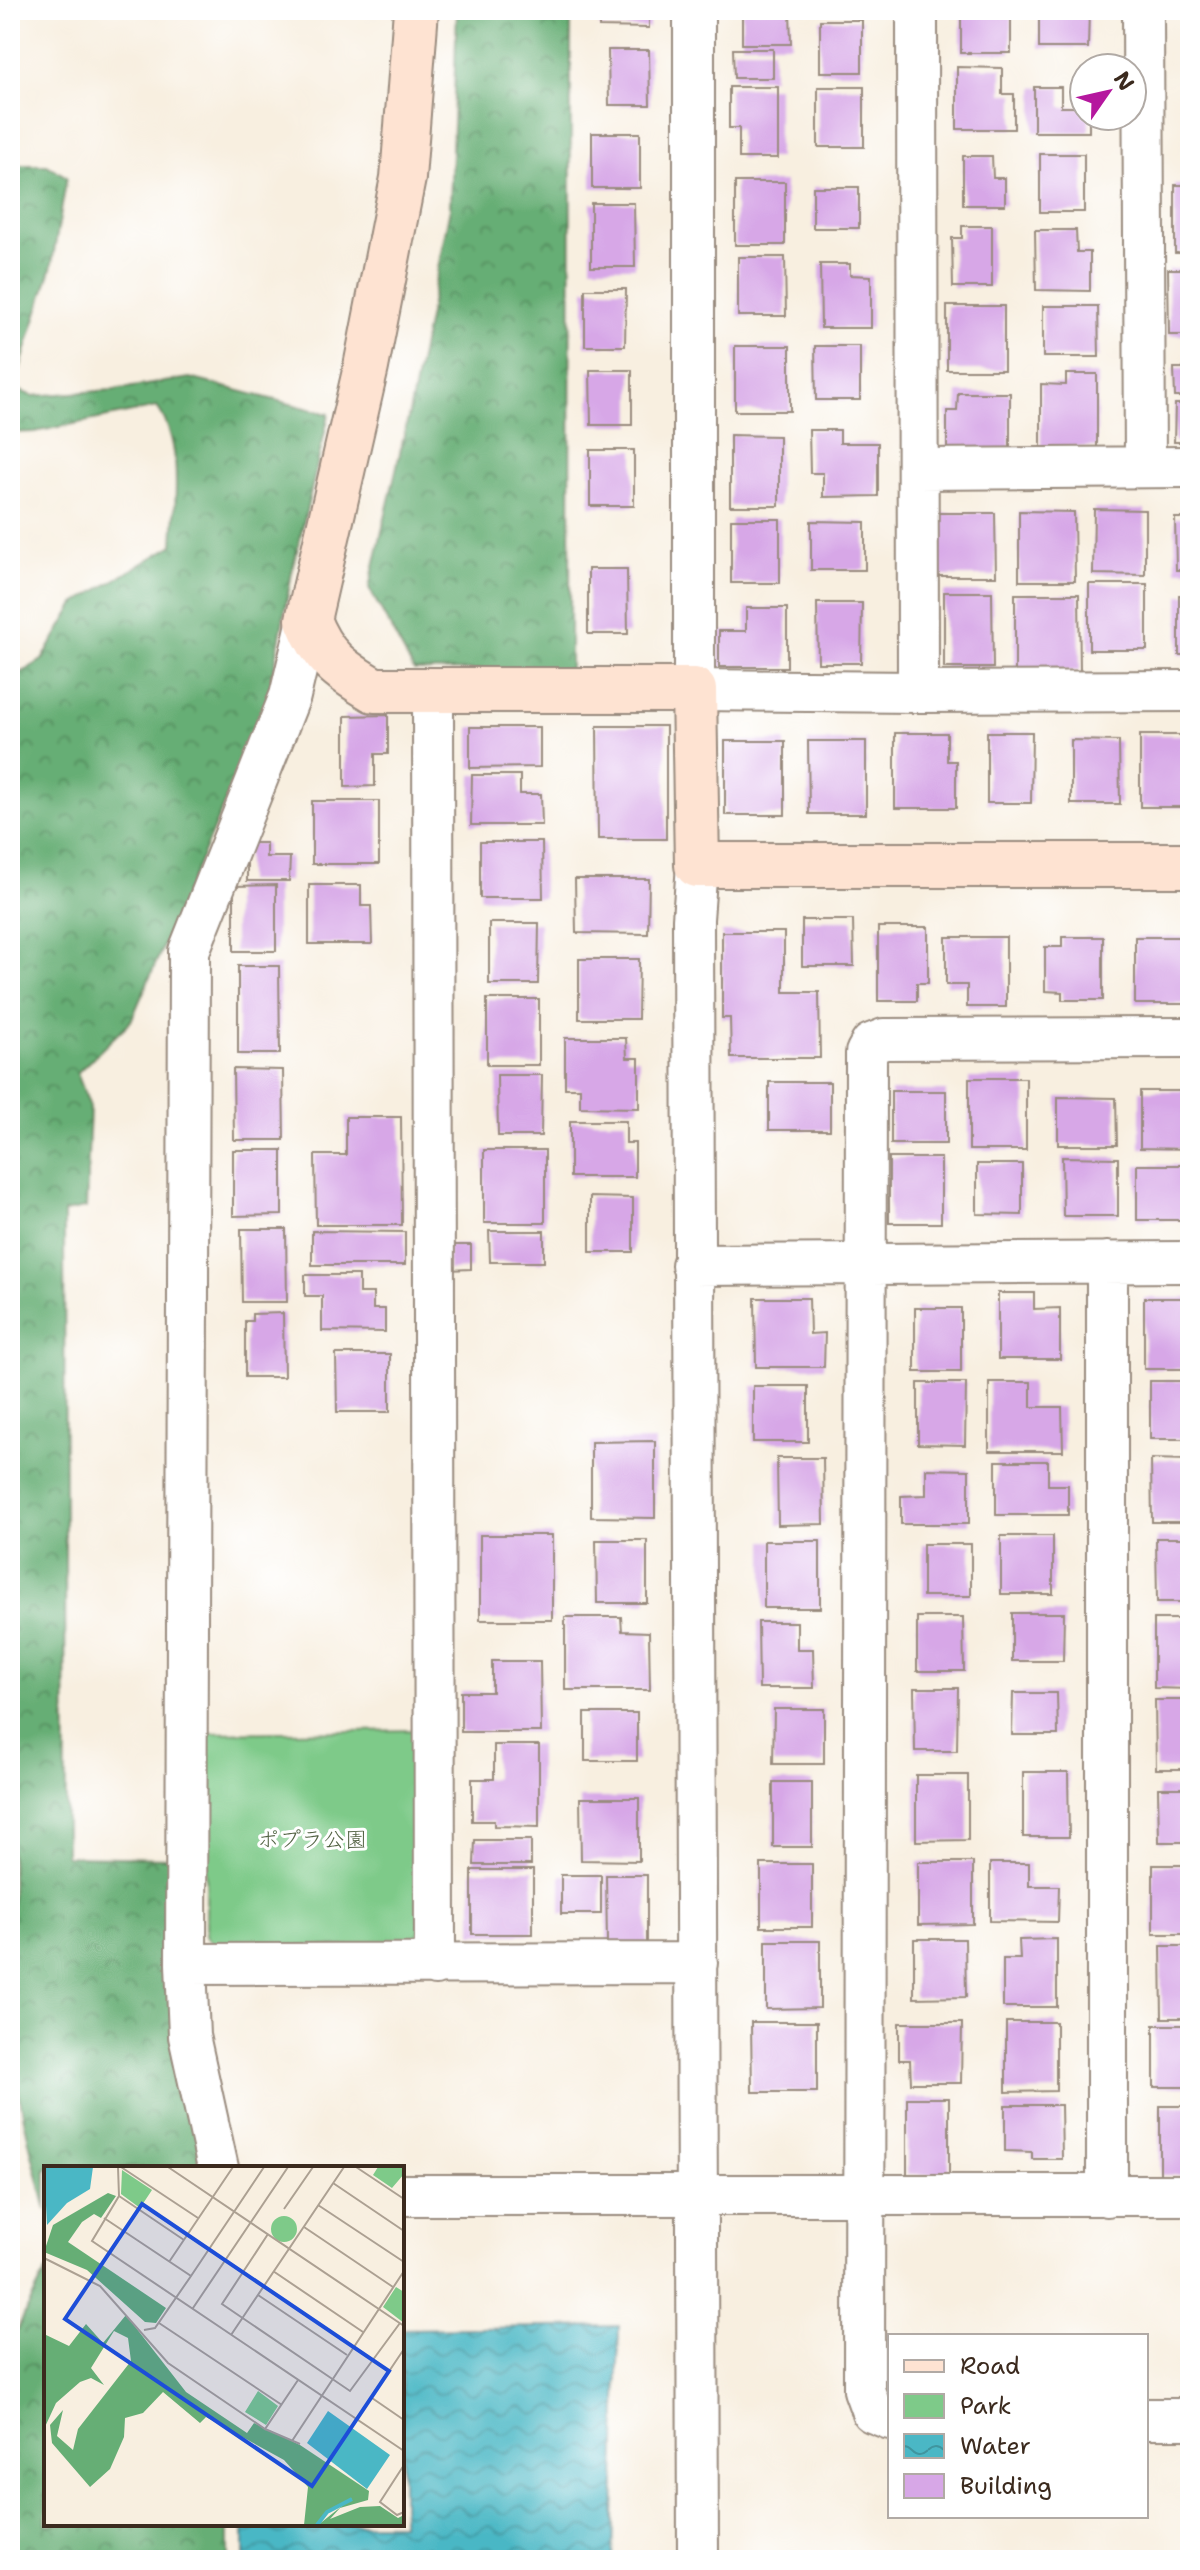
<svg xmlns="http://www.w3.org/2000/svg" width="1200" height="2570" viewBox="0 0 1200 2570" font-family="'Shantell Sans','Klee One',sans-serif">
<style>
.forest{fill:url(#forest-crowns);stroke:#506c4a;stroke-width:2}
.park{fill:#7eca89;stroke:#5c7a54;stroke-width:2}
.water{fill:url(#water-waves);stroke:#427072;stroke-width:2}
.building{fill:#d7a7e7}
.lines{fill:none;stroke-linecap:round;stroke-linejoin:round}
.street-casing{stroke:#9a8c7f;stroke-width:44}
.secondary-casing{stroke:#9a8c7f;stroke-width:48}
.street{stroke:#fff;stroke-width:40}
.secondary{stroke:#fee3d2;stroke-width:44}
.labels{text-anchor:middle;stroke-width:6;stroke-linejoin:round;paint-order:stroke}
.park-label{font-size:22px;fill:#526243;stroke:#fff}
.inset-river{fill:none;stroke:#4ab7c5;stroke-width:4}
.inset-road{fill:none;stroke:#aca092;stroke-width:2}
.view{fill:#1d4ed8;fill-opacity:0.15;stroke:#1d4ed8;stroke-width:4}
.inset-edge{fill:none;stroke:#3b2a1e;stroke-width:4}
</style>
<defs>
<pattern id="forest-crowns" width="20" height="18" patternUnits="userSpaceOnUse" patternTransform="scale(2)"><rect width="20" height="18" fill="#66ae75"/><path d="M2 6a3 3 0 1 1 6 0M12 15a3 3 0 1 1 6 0" fill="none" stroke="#558e5f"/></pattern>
<pattern id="water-waves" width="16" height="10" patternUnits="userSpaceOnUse" patternTransform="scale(2)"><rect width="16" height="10" fill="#4ab7c5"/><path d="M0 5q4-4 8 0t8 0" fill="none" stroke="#3f959f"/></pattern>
</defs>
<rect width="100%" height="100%" fill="#fff"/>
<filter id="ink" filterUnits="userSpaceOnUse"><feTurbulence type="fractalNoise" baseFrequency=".0125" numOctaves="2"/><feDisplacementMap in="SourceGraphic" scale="16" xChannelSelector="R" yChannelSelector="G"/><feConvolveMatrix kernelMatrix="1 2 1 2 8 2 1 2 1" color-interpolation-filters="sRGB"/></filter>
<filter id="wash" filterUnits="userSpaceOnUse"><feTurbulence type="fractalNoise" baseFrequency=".006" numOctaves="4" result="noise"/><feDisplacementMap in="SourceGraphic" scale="32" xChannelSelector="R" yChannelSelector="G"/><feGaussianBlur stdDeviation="1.8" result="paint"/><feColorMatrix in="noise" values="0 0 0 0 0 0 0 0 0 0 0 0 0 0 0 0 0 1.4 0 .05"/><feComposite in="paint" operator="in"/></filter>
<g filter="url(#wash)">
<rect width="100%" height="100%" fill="#f8efe0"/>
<!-- forest -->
<path class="forest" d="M457 10H571L570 669 414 671 369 588 410 409 450 208Z
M10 165H47L67 177 51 269 14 388 32 396 113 390 190 378 329 414 292 572 268 702 131 1021 77 1073 90 1107 86 1208 64 1212 66 1856 170 1858 202 2168H46V2210C31 2150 14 2087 10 2025 7 1962 16 1905 10 1842V664L21 673 42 660 75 604 173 545C175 502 184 444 157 407L35 432 10 433Z
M46 2271V2524H228V2560H10V2344Z"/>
<!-- park -->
<path class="park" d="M418 1730 419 1933 405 1946 217 1948 206 1936 207 1733Z"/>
<!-- water -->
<path class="water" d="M619 2326 613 2560H244V2524H402V2329Z"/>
<g id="blocks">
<!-- building -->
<path class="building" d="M599 10H649V28L599 27Z
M742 10H790L791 44H742Z
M961 10H1011V53H961Z
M1039 10H1089L1088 48H1039Z
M820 20H862V72H820Z
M733 49H773V78H734Z
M608 50H649L650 105H609Z
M957 67 1002 68V94H1014V129H957Z
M729 87H778V158H739V128H729Z
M818 87H864V147H818Z
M1034 87H1061V107H1084V116H1089V132H1034Z
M592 133H640V188H592Z
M1040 154H1084V212H1040Z
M963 156H992L993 178H1005V205H963Z
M735 182H785V245H735Z
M1175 185H1190V253H1175Z
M813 187H859V228H813Z
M591 203H634L635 267H591Z
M962 226H992V287H953L952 238H962Z
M1035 230H1076L1077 252H1090V291L1036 290Z
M738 257H785L786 316H738Z
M820 264H850V275L871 276V328H821Z
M1168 269H1190V335H1169Z
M585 289H626L625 346H585Z
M947 306H1004V370H947Z
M1043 306H1098L1099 357H1043Z
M735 346H790V411H735Z
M815 346H860V400H816Z
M1174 368H1190V397H1175Z
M590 370H632V425H591Z
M1066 374H1097V447H1041V384L1066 385Z
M958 393H1010V451H947V411H957Z
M1175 404H1190V442H1174Z
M809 430H840V443H878V496L823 497V473H810Z
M730 435 779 436V506H730Z
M590 450H634V506H590Z
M1094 509 1145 510V575L1093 574Z
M1019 511 1074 512 1075 581H1019Z
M938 513H995L996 576H938Z
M1175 518H1190V570H1176Z
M731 519H780V583H731Z
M811 521 865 522V570H811Z
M588 569H627L628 634H588Z
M1089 584H1147V650H1089Z
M944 592H992L993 668H944Z
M1015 594H1079L1080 671H1015Z
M1179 595H1190V655H1179Z
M817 603H862L861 663H818Z
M746 608H787V667H719V631H746Z
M388 715V754H375V786L345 787V716Z
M597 726H666V839H598Z
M470 727H540V767L470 768Z
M987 732H1032L1031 803H987Z
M895 733H947V761H956V808H895Z
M1140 735H1190V807H1140Z
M1071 740 1119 741 1120 804H1071Z
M725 741H785V815H725Z
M808 741H866V814H809Z
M472 775H520V794H541L542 825H471Z
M312 801H379V864H312Z
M480 842H542L543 898H480Z
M247 843H266V857H290L289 881H247Z
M575 879H649L648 934 576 933Z
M276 885V951H234V886Z
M309 885H361V906H371L372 944H309Z
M802 920H853L854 966H802Z
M489 923H539L538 984H489Z
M878 927H928V983H917V1001H878Z
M722 932H784V992H819L820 1058H731L730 1018H722Z
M946 937H1006V1007H967V985H946Z
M1062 937H1103V1000H1062V992L1045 991V947H1062Z
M1135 937H1190V1004H1135Z
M579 959H639L638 1019H579Z
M238 966H279L280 1054H238Z
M487 999H539V1065H487Z
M565 1038H626L627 1058H639V1108L580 1107V1088H565Z
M233 1069 283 1070 284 1140H234Z
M497 1075H542L541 1136H498Z
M969 1078H1026V1150H969Z
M769 1082H830V1130H769Z
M891 1091H946V1144H891Z
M1140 1091H1190V1149L1140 1148Z
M1058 1097 1116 1098 1117 1145H1058Z
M346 1117H401L402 1225H316L315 1155H346Z
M570 1121H626V1143H635V1177H570Z
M233 1150H282V1215L233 1216Z
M484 1150H545V1223H484Z
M1062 1157 1118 1158V1216H1063Z
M889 1158H941V1223H889Z
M977 1164H1022V1215L977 1214Z
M1137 1165H1190V1220H1137Z
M590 1197 633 1198V1252H590Z
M241 1229H286L287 1302H242Z
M312 1231 405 1232V1265H312Z
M489 1231H544V1262H490Z
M448 1245H471V1269L448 1270Z
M305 1275H359V1293H373V1309H385V1332L322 1331V1296H305Z
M998 1293H1034V1309L1060 1308V1359H998Z
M755 1298H809L810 1334 825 1333 824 1367H756Z
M1144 1298H1190V1369H1144Z
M915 1308H961V1372H915Z
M283 1313 284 1377H245V1321H252V1314Z
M336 1354H390V1412H337Z
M1150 1381H1190V1439H1150Z
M989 1382H1031V1407H1062L1063 1451H989Z
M918 1383H966L965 1445 918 1444Z
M753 1386H808V1442H753Z
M655 1441V1518L591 1517V1442Z
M777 1458H823L824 1524 778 1525Z
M1151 1459 1190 1460V1522H1152Z
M996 1461H1048V1485H1068V1515H996Z
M926 1469 969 1470V1524H901V1496L926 1495Z
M480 1535H552V1620H480Z
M1001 1536H1053V1594H1001Z
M1156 1538H1190V1602H1157Z
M596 1540H647V1603H597Z
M764 1541H820V1608H764Z
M923 1544H971V1596H923Z
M1012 1613H1064L1063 1661H1012Z
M565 1617H621L622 1631 649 1632 650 1690H565Z
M917 1617H963L964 1671H917Z
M1154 1619H1190V1689L1154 1688Z
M758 1622H797V1649H813L814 1688H759Z
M492 1661H540L541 1732H461V1692H492Z
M914 1688H958L957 1751H915Z
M1013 1693H1057L1058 1735H1012Z
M1155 1700H1190V1769H1156Z
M774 1709H824V1764H773Z
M585 1713H637V1761H585Z
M494 1745H539V1827L494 1826V1821H472V1779H494Z
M1023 1772H1068L1069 1837H1023Z
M916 1775H968V1840L916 1841Z
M773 1782H812V1847H773Z
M1158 1788H1190V1842H1159Z
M580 1798H639V1861L581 1860Z
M475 1840H531V1865H474Z
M918 1862H973V1924L918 1925Z
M990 1863H1029V1886H1059L1058 1922 990 1921Z
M761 1864H812V1927H761Z
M1153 1865H1190V1934H1153Z
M472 1870H533V1934H472Z
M561 1875H601V1914H561Z
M606 1875H647V1944H607Z
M914 1939H965L966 1997 914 1998Z
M1057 1939V2007H1003V1959H1020L1019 1940Z
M766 1941H820V2008L766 2009Z
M1161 1946H1190V2018H1162Z
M751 2022H817V2092H752Z
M1006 2022H1056V2091L1006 2092Z
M899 2023H962L961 2083H911L910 2060H899Z
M1154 2025H1190V2087H1154Z
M907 2098H949V2175L907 2174Z
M1005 2105H1061L1062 2159H1032V2152L1005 2151Z
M1160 2106H1190V2175H1160Z"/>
</g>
</g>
<g filter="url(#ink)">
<use href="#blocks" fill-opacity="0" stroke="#9a8c7f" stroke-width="2"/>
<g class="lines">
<!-- street casing -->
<g class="street-casing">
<path id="street" d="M694 10V690L918 692 917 10
M1143 10 1145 467
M918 469 1190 467
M308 620 290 696 189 951 186 1964 697 1963
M918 692 1190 691
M433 693 435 1965
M697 865 693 919 698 2560
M692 1265 1190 1262
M186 1964 189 2036 218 2168
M402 2195H1190
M1107 2196V1262
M890 2419 872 2412 864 2390 866 1053 871 1044 884 1039 1190 1038
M1146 2419H1190"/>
</g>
<!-- secondary casing -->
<g class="secondary-casing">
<path id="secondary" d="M416 10 403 178 366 367 308 620C322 657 340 670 374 690H694L697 865H1190"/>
</g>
<!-- street -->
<use href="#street" class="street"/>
<!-- secondary -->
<use href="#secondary" class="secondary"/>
</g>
</g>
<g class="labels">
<!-- park labels -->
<g class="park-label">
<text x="312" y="1847">ポプラ公園</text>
</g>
</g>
<!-- overview -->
<g transform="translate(44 2166)">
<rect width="360" height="360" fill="#f8efe0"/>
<path d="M64 27 72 30 57 52 50 48 38 56 24 76 122 142 112 157 101 156 43 104 0 86 9 59ZM82 149 142 226 203 267 210 257 256 279 325 325 324 334 296 342 286 353 316 341 336 340 354 352 360 349V359H274L308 332 283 345 272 359H260L264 321 240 294 162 251 156 257 119 226 99 247 81 252 80 271 66 303 46 321 8 277 6 259 19 244 13 270 29 284 34 263 87 195 84 172 70 165 47 202 60 219 47 212 36 216 12 237 0 263V168L25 180 42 158 59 177Z" fill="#66ae75"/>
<path d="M334 1H360V8L348 22 329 9ZM78 4 108 24 96 42 77 28ZM227 63a13 13 0 1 1 26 0a13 13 0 1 1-26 0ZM352 121 360 126V157L339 141ZM214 225 234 240 222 259 201 246Z" fill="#7eca89"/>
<path d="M0 1H49L46 23 23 37 3 59ZM284 245 346 289 323 323 263 277Z" fill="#4ab7c5"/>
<path class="inset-river" d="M273 359 283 346 308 333"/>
<path class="inset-road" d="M74 1 75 30 48 75 360 285M77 1 154 52M124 1 360 160M312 1 360 33M289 17 360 65M75 30 140 74M274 39 360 96M240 43 269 1M60 52 147 110 111 162 100 164M260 61 349 121M224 68 178 138 306 225 356 157M0 92 56 120 124 197 221 263 254 214M125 96 189 1M229 105 319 166M147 110 220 1M214 129 303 189M149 142 244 1M115 157 238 239M187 169 300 1M328 232 360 254M313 253 360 183M221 263 256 278M248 275 360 105M360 299 336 336 353 349 360 346"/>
<path class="view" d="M98 38 345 205 268 320 21 153Z"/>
<rect width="360" height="360" class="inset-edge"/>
</g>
<!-- margin -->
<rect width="1200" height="2570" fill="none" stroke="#fff" stroke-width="40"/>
<!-- legend -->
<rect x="888" y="2334" width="260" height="184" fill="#ffffff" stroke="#b1aaa5" stroke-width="2"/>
<rect x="904" y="2360" width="40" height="12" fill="#fee3d2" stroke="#b1aaa5" stroke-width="2"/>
<text x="960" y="2374" font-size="24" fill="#3b2a1e">Road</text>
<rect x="904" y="2394" width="40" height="24" fill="#7eca89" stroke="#b1aaa5" stroke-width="2"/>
<text x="960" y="2414" font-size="24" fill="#3b2a1e">Park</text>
<rect x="904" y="2434" width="40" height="24" fill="url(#water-waves)" stroke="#b1aaa5" stroke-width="2"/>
<text x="960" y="2454" font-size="24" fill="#3b2a1e">Water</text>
<rect x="904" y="2474" width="40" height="24" fill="#d7a7e7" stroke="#b1aaa5" stroke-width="2"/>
<text x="960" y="2494" font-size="24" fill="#3b2a1e">Building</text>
<!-- north arrow -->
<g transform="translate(1108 92) rotate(56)"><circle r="38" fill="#ffffff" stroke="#b1aaa5" stroke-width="2"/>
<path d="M0-6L14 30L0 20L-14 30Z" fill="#b5179e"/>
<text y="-12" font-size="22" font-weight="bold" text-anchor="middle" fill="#3b2a1e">N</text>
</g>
</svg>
